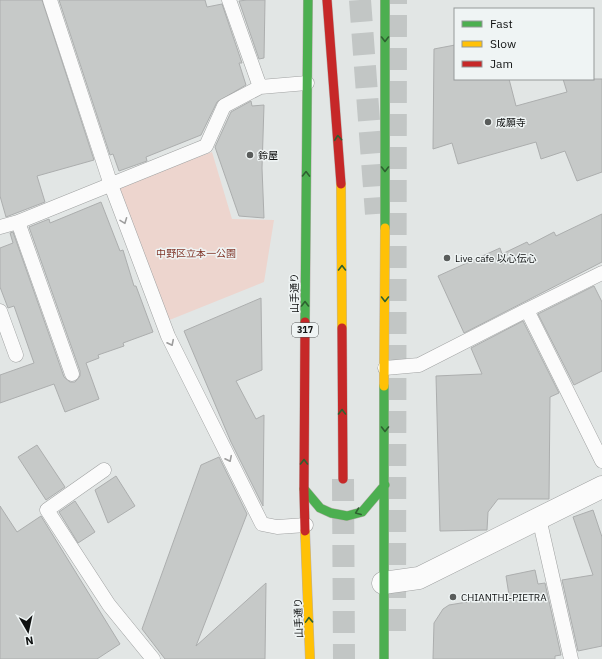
<svg xmlns="http://www.w3.org/2000/svg" width="602" height="659" viewBox="0 0 602 659" font-family="'IBM Plex Sans','Noto Sans JP',sans-serif">
<style>
.green{fill:#edd5ce}
.building{fill:#c6c9c8;stroke:#acaeae}
.lines{fill:none;stroke-linecap:round;stroke-linejoin:round}
.highway-tunnel{stroke:#c2c6c5;stroke-width:22;stroke-dasharray:22 11;stroke-linecap:butt}
.lane-casing{stroke:#a0a2a2;stroke-width:15}
.street-casing{stroke:#a0a2a2;stroke-width:23}
.fast-casing{stroke:#b8b0ad;stroke-width:10}
.slow-casing{stroke:#b8b0ad;stroke-width:10}
.jam-casing{stroke:#b8b0ad;stroke-width:10}
.lane{stroke:#fbfbfb;stroke-width:14}
.street{stroke:#fbfbfb;stroke-width:22}
.fast{stroke:#4caf50;stroke-width:9}
.slow{stroke:#ffc107;stroke-width:9}
.jam{stroke:#c62828;stroke-width:9}
.oneway{stroke:#2e6030}
.oneway2{stroke:#9d9d9d}
.poi-dot{fill:#595c5b;stroke:#eff4f4;stroke-width:1.5}
.labels{text-anchor:middle;stroke-width:3;stroke-linejoin:round;paint-order:stroke}
.shield{fill:#eff4f4;stroke:#525555;stroke-width:1}
.shield-label{font-size:9px;font-weight:bold;fill:#0f1111}
.poi-label{font-size:10px;fill:#0f1111;stroke:#eff4f4;text-anchor:start}
.park-label{font-size:10px;fill:#803427;stroke:#eff4f4}
.street-label{font-size:10px;fill:#0f1111;stroke:#eff4f4}
</style>
<rect width="100%" height="100%" fill="#e2e6e5"/>
<!-- green -->
<path class="green" d="M212 152 232 219 274 220 264 282 167 321 116 187Z"/>
<!-- building -->
<path class="building" d="M0 0H42L94 160 37 176 45 202 6 217 0 196Z
M59 0H205L207 7 222 4 242 63H239L246 85 217 102 201 135 146 157 147 161 119 171 113 154 110 155Z
M247 0H265L264 58 259 59 239 1Z
M455 45V79H509L516 106 567 92 563 79H602V172L577 181 565 151 541 159 536 142 458 164 452 143 433 149 434 49Z
M251 101 252 106 264 105 262 168 264 218 239 216 215 147 231 112Z
M101 202 120 251 123 250 134 286H136L153 332 123 343 124 346 98 355 99 358 86 363 99 399 65 412 54 384 0 403V375L34 363 14 306 8 308 0 287V248L13 243 10 233 13 232 64 377 70 382H75L80 376V371L29 227 49 219 50 223Z
M602 214V262L464 333 438 276 500 248 502 254 527 242 529 245 554 232 556 236Z
M594 286 602 302V371L574 385 538 314Z
M261 298 262 370 236 381 256 419 264 415 263 506 231 442 184 331Z
M523 321 559 393 550 397 549 499H498L488 512 487 530 440 531 436 376 482 374 471 348Z
M37 445 65 487 46 500 18 457Z
M219 457 247 514 196 646 266 583 265 659H165L142 629 201 465Z
M116 476 135 506 108 523 95 490Z
M75 501 95 532 78 543 59 512Z
M0 506 17 532 41 516 120 644 97 659H0Z
M593 510 602 537V646L578 651 562 580 593 575 573 517Z
M535 570 538 584 545 583 561 655 555 656V659H433L434 623 443 609 449 605 509 595 506 576Z"/>
<g class="lines">
<!-- highway-tunnel -->
<path class="highway-tunnel" d="M360 0 376 214
M343 479 344 659
M395 631 396 0"/>
<!-- lane casing -->
<g class="lane-casing">
<path id="lane" d="M50 0 111 185 168 336 262 524 277 527 306 525
M229 0 260 87
M18 222 72 374
M0 227 18 222 206 146 224 106 260 87 307 83
M527 310 602 273
M0 311 16 355
M385 368 419 365 527 310 602 461
M104 470 47 510 109 605 153 659
M539 518 571 659"/>
</g>
<!-- street casing -->
<g class="street-casing">
<path id="street" d="M383 583 419 578 602 487"/>
</g>
<!-- fast casing -->
<g class="fast-casing">
<path id="fast" d="M385 228V0
M305 322 308 0
M304 489 320 508 331 513 347 516 362 512 385 485
M384 659V386"/>
</g>
<!-- slow casing -->
<g class="slow-casing">
<path id="slow" d="M341 184 342 328
M384 386 385 228
M305 531 310 659"/>
</g>
<!-- jam casing -->
<g class="jam-casing">
<path id="jam" d="M327 0 341 184
M305 322 304 489 305 531
M342 328 343 479"/>
</g>
<!-- lane -->
<use href="#lane" class="lane"/>
<!-- street -->
<use href="#street" class="street"/>
<!-- fast -->
<use href="#fast" class="fast"/>
<!-- slow -->
<use href="#slow" class="slow"/>
<!-- jam -->
<use href="#jam" class="jam"/>
</g>
<!-- one-way arrows -->
<defs><path id="oneway-chevron" d="M-2-3.5L2.5 0L-2 3.5" fill="none" stroke-width="1.6" stroke-linecap="round" stroke-linejoin="round"/></defs>
<g class="oneway">
<use href="#oneway-chevron" transform="translate(385 39) rotate(90)"/>
<use href="#oneway-chevron" transform="translate(338 138) rotate(-95)"/>
<use href="#oneway-chevron" transform="translate(385 169) rotate(90)"/>
<use href="#oneway-chevron" transform="translate(306 174) rotate(-89)"/>
<use href="#oneway-chevron" transform="translate(342 268) rotate(-90)"/>
<use href="#oneway-chevron" transform="translate(385 299) rotate(90)"/>
<use href="#oneway-chevron" transform="translate(305 304) rotate(-90)"/>
<use href="#oneway-chevron" transform="translate(342 412) rotate(-90)"/>
<use href="#oneway-chevron" transform="translate(385 429) rotate(90)"/>
<use href="#oneway-chevron" transform="translate(304 462) rotate(-90)"/>
<use href="#oneway-chevron" transform="translate(358 512) rotate(159)"/>
<use href="#oneway-chevron" transform="translate(309 620) rotate(-92)"/>
</g>
<g class="oneway2">
<use href="#oneway-chevron" transform="translate(124 221) rotate(69)"/>
<use href="#oneway-chevron" transform="translate(171 343) rotate(64)"/>
<use href="#oneway-chevron" transform="translate(229 459) rotate(64)"/>
</g>
<!-- markers -->
<g class="poi-dot">
<circle cx="488" cy="122" r="4"/>
<circle cx="250" cy="155" r="4"/>
<circle cx="447" cy="258" r="4"/>
<circle cx="453" cy="597" r="4"/>
</g>
<g class="labels">
<!-- shield labels -->
<rect class="shield" x="292" y="323" width="26" height="14" rx="3"/>
<g class="shield-label">
<text x="305" y="333">317</text>
</g>
<!-- poi labels -->
<g class="poi-label">
<text x="496" y="126">成願寺</text>
<text x="258" y="159">鈴屋</text>
<text x="455" y="262">Live cafe 以心伝心</text>
<text x="461" y="601">CHIANTHI-PIETRA</text>
</g>
<!-- park labels -->
<g class="park-label">
<text x="196" y="257">中野区立本一公園</text>
</g>
<!-- street labels -->
<g class="street-label">
<text transform="translate(294 293) rotate(-90)" y="4">山手通り</text>
<text transform="translate(298 618) rotate(-92)" y="4">山手通り</text>
</g>
</g>
<!-- legend -->
<rect x="454" y="8" width="140" height="72" fill="#eff4f4" stroke="#959999"/>
<rect x="462" y="21" width="20" height="6" fill="#4caf50" stroke="#959999"/>
<text x="490" y="28" font-size="12" fill="#0f1111">Fast</text>
<rect x="462" y="41" width="20" height="6" fill="#ffc107" stroke="#959999"/>
<text x="490" y="48" font-size="12" fill="#0f1111">Slow</text>
<rect x="462" y="61" width="20" height="6" fill="#c62828" stroke="#959999"/>
<text x="490" y="68" font-size="12" fill="#0f1111">Jam</text>
<!-- north arrow -->
<g transform="translate(28 631) rotate(171)" stroke="#eff4f4" stroke-width="3" paint-order="stroke">
<path d="M0-3L7 15L0 10L-7 15Z" fill="#0f1111"/>
<text y="-6" font-size="11" font-weight="bold" text-anchor="middle" fill="#0f1111">N</text>
</g>
</svg>
